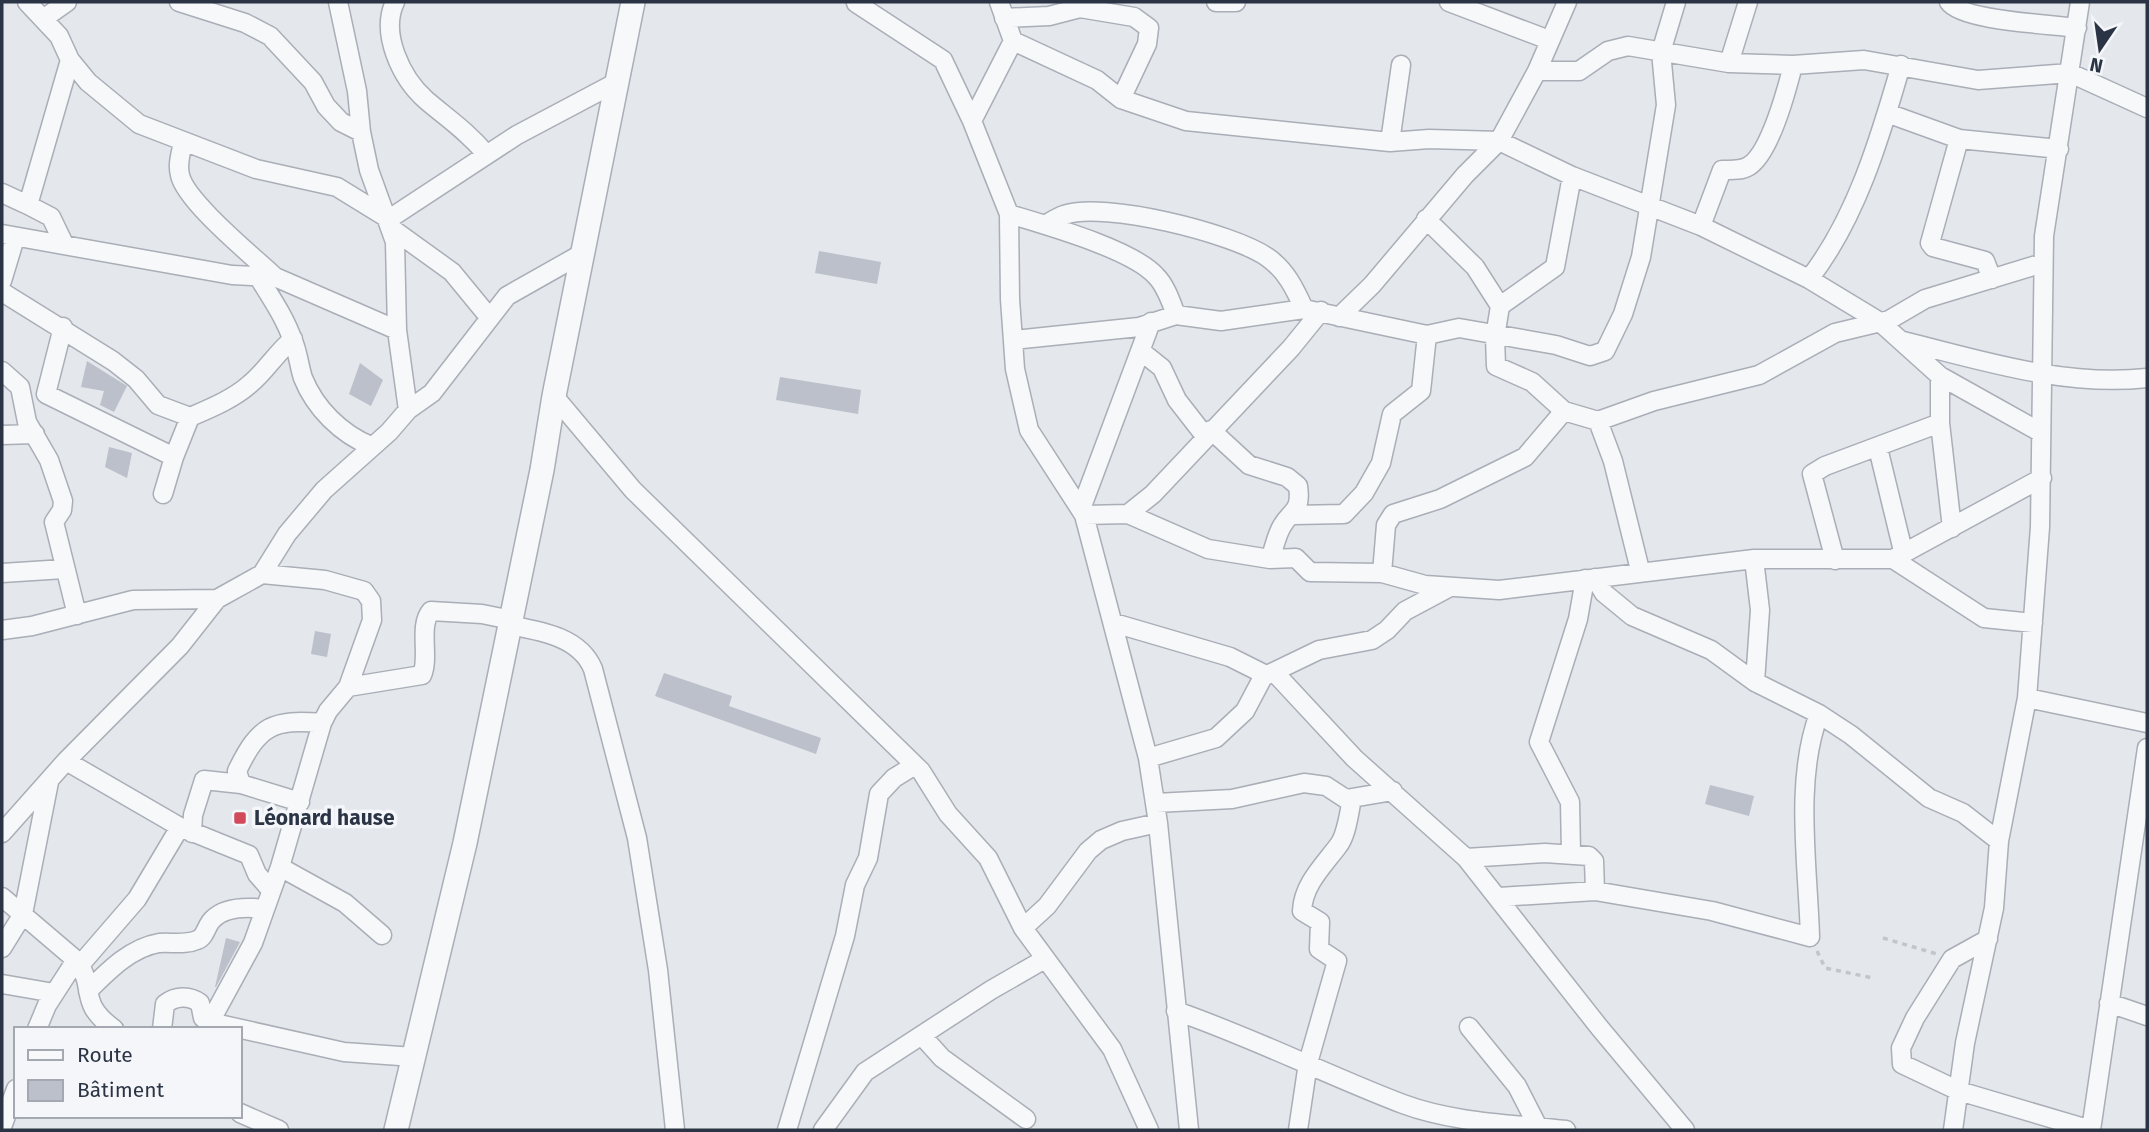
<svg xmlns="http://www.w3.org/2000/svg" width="2149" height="1132" viewBox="0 0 2149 1132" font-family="'Fira Sans',sans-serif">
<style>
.building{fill:#bbc0ca}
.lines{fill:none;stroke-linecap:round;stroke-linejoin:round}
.minor-casing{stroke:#a9aeb7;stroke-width:21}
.tertiary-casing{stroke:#a9aeb7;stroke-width:26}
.path{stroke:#c2c5cb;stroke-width:3.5;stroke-dasharray:5 5;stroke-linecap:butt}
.minor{stroke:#f7f8fa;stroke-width:18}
.tertiary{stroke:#f7f8fa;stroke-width:23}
.poi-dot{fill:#d1495b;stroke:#f4f6f9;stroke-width:2.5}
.labels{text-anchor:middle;stroke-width:7;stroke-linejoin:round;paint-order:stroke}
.poi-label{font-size:21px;font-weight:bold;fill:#2b3445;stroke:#f4f6f9;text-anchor:start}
</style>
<rect width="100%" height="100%" fill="#e4e7ec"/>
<!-- building -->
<path class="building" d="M819 251 881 262 877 284 815 273Z
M87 361 127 386 114 412 100 405 104 391 81 387Z
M360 363 383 380 371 406 349 394Z
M780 377 861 390 858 414 776 400Z
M109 447 132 453 127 478 105 467Z
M315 631 331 634 327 657 311 654Z
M664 673 732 696 729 706 821 738 816 754 655 696Z
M1710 785 1754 796 1749 816 1705 804Z
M226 938 240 942 216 987H215Z"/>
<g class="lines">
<!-- minor casing -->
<g class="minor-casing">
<path id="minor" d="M27 2 59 36 70 60 88 82 139 124 256 169 337 187 389 219 517 135 617 82
M179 2 245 23 270 36 313 82 326 106 341 122 361 132 369 170 395 242 397 330 408 410
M338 2 357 91 361 132
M395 2C380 33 401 78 426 100 447 118 468 132 486 154
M999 2 1013 41 972 121 1009 214 1010 299 1015 369 1029 430 1084 515 1148 758 1158 823 1189 1130
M1216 2H1236
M1449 2 1549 40
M1949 2C1962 21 2051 24 2077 28
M856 3 943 60 972 121
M1004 18 1049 16 1080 8 1134 17 1149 28 1147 44 1121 99
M43 19 67 2
M1013 41 1097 80 1121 99 1186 121 1390 142 1429 139 1499 141 1572 176 1701 226 1809 279 1880 322 1940 376 2040 432
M1729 63 1748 2
M1537 71H1579L1608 51 1628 46 1729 63 1793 65 1864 60 1978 80 2070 73 2147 108
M1887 113 1959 139 2059 149
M1959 139 1930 243 1933 247 1985 261 1992 279
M183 142C181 153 177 164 180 175 185 201 254 257 275 277
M1390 142 1401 65
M2 193 28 205
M1009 214C1045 225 1132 249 1156 276 1166 286 1171 302 1176 315
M1426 219 1475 267 1500 306 1495 337 1496 366 1532 382 1564 411 1598 421 1613 461 1640 570
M1045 225C1051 222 1057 217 1064 215 1104 201 1232 233 1267 257 1286 270 1295 289 1304 309
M1701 226 1722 170C1731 170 1741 171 1749 166 1770 153 1787 89 1793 65
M391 228 452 272 489 317
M2 234 232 275 275 277 397 330
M64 244 51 217 28 205 70 60
M259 278C272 299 285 318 293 341 298 352 299 366 303 378 315 408 341 434 371 446
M1809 279C1856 219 1880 138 1901 65
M2 281 15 238
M2 292 113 361 136 379 158 405 190 417C211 408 233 399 250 384 266 371 276 353 293 339
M1500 306 1555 267 1572 176
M1339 317 1372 285 1465 175 1499 141 1537 71 1567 2
M63 327 46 394 174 457 190 417
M1013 340 1139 327 1176 315 1221 321 1304 309 1427 335 1459 328 1556 345 1590 356 1605 351 1623 314 1641 257 1666 105 1661 52 1676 2
M1903 341C1984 361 2064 387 2147 378
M1142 352 1162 368 1177 400 1205 436
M2 371 20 387 27 422 49 460 63 501 62 510 54 522 77 615
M1940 376V423L1952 528
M554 396 633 490 921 771 948 814 988 858 1023 928 1112 1049 1149 1130
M1598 421 1654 401 1759 375 1835 333 1889 320 1925 299 2043 263
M1211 430 1249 465 1287 477 1298 486C1302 512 1291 510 1282 526 1276 536 1274 549 1270 559
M2 435 35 434
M1878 448 1903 551
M163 494 174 457
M1081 509 1151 322
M1128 514 1208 549 1270 559 1296 558 1310 572 1382 573 1425 585 1499 590 1754 559H1893L2042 478
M1084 515 1128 514 1153 494 1291 348 1321 311
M1294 515 1344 514 1364 493 1381 463 1392 414 1421 391 1427 335
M1754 559 1760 610 1755 682
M1893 559 1984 618 2033 623
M1835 560 1812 474 1825 466 1940 423
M2 573 64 569
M1382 573 1386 525 1393 514 1440 499 1525 457 1564 411
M1595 578 1604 593 1632 616 1711 650 1755 682 1819 714 1851 735 1929 798 1963 813 1999 841
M1114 623 1230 657 1262 673 1263 677
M509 625C541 631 580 637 593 669L637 838 658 970 675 1130
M2 630 32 626 133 600 217 599
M1274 672 1354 758 1466 858 1599 1027 1685 1130
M348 687 422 675C430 657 418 626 431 611L482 614 511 620
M2027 698 2147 723
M1148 758 1216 738 1245 711 1263 677 1319 650 1372 640 1387 630 1405 611 1450 587
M66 761 180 827 249 855 257 874 270 889
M300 802 241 784 237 771C259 725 273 719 322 723
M1156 803 1232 799 1304 783 1326 786 1346 799 1393 791
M2 833 66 761 180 646 217 599 262 574 287 534 324 490 389 432 408 410 432 393 507 296 583 253
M192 833 193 815 204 780 241 784
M1571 853 1570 802 1539 742 1578 619 1585 579
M1466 858 1545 853 1589 856 1594 861 1595 891
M280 867 345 903 382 935
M2 897 76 960C98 989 76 1001 114 1029
M1499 897 1595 891 1712 911 1810 937C1808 866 1794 780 1819 714
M1023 928 1047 906 1088 851 1101 840 1122 831 1158 823
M1988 939 1952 959 1915 1018 1901 1048 1902 1064 1959 1091 2091 1130
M2 948 23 914 49 782
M80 965 137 899 180 827
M2 984 54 993
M88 991C108 971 130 948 159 943 171 942 186 945 197 940 206 937 206 925 213 919 226 906 249 907 265 909
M2109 1003 2147 1016
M1176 1011C1254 1038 1327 1075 1403 1104 1454 1123 1513 1124 1566 1130
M210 1022 253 943 280 867 322 723 328 711 348 687 372 620 371 601 364 591 325 580 262 574
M1469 1027 1517 1086 1538 1127
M37 1029 47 1005 76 960
M162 1029 165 1004C175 996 189 995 200 1003L203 1018 210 1022 344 1052 414 1057
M923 1037 942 1058 1026 1119
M240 1113 279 1130
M2 1127 16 1089
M787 1130 845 936 855 885 868 858 879 794 894 778 915 765
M823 1130 865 1072 991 990 1045 959
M1298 1130 1308 1063 1337 961 1319 949 1320 922 1302 911C1303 885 1323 866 1338 846 1347 835 1349 812 1352 799
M1953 1130 1965 1043 1994 908 1999 841 2027 698 2040 527 2044 236 2080 2
M2091 1130 2147 748"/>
</g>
<!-- tertiary casing -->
<g class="tertiary-casing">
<path id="tertiary" d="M396 1130 465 843 542 470 554 396 633 2"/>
</g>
<!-- path -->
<path class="path" d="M1883 938 1937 954
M1817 951 1825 968 1873 978"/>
<!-- minor -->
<use href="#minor" class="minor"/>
<!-- tertiary -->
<use href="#tertiary" class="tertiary"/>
</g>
<!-- markers -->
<rect class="poi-dot" x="233" y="811" width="14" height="14" rx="3.5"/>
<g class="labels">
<!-- poi labels -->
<g class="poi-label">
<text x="254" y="825">Léonard hause</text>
</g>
</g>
<!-- border -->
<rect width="2149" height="1132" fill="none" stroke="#2b3445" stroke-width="7"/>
<!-- legend -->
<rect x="14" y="1027" width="228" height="91" fill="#f4f6f9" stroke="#a4a8b1" stroke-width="2"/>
<rect x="28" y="1050" width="35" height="10" fill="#f7f8fa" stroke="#a4a8b1" stroke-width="2"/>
<text x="77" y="1062" font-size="21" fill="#2b3445">Route</text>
<rect x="28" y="1080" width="35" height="21" fill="#bbc0ca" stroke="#a4a8b1" stroke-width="2"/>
<text x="77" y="1097" font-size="21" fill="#2b3445">Bâtiment</text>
<!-- north arrow -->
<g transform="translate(2100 49) rotate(193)" stroke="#f4f6f9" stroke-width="5" paint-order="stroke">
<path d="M0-5L12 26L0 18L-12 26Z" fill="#2b3445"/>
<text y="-10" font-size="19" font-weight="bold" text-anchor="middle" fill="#2b3445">N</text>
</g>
</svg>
